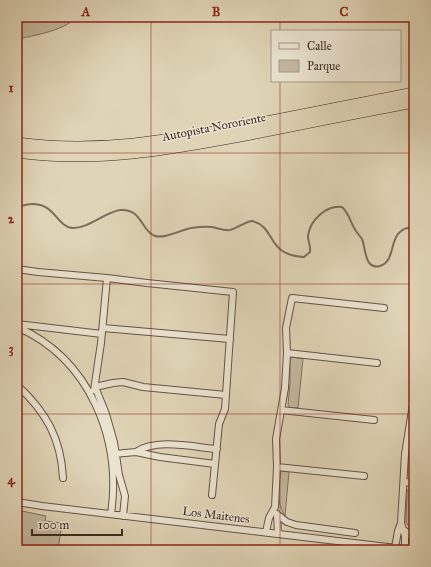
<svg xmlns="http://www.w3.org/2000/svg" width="431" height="567" viewBox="0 0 431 567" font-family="'IM FELL Great Primer',serif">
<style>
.green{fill:#c3b79d;stroke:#807060}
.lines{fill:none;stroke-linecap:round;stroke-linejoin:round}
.stream{stroke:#7d6d5d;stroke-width:2}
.minor-casing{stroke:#655447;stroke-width:8}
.motorway-casing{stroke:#3c2922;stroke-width:12}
.minor{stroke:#eae3d0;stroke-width:6}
.motorway{stroke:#dfd4b6;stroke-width:11}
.grid{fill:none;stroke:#8f2418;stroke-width:1;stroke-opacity:0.55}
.labels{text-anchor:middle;stroke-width:3;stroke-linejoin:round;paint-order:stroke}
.street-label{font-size:12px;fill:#3c2922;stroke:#eae3d0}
.neatline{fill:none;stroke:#8f2418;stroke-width:1.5}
.grid-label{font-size:13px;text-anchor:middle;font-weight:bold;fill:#8f2418}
</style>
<rect width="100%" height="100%" fill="#dfd4b6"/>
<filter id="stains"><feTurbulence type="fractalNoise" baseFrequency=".005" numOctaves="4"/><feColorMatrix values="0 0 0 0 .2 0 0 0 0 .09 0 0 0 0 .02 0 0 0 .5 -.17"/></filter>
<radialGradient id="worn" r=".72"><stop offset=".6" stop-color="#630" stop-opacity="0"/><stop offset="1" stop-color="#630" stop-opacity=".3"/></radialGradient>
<!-- green -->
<path class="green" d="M17 17H76C66 30 33 36 17 39Z
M293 357 303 359 298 408H290L288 405 290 383V359Z
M282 471 289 472 285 516C276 502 279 489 280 473Z
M407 490 414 491V517L412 531 406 522Z
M17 510 46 516 45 521 62 523 58 550H17Z"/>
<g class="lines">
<!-- stream -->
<path class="stream" d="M17 207C22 206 27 204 32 204 56 204 56 226 72 228 88 229 105 212 120 210 142 208 141 231 155 236 164 239 181 230 191 228 198 227 205 226 212 227 218 228 224 231 230 230 238 228 244 222 252 221 277 227 265 255 304 257L310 252C311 246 308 242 308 236 310 220 326 205 342 207 349 213 351 224 356 231 358 234 360 236 362 239 366 248 364 270 380 266 399 260 385 228 414 227"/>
<!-- minor casing -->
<g class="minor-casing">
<path id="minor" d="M17 269 38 272 107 278 147 283 233 292 225 409 219 424 212 495
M17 324 102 334
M17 327C90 359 122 439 111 514
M103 328 230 339
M287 353 377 363
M17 385C46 412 61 438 63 478
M95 387 106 414 114 442 119 475 125 496 123 516
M95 387 113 383 123 382 143 387 226 395
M94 390 101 343 107 278
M281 410 374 420
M136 452C156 438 193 447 217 449
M114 454 136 452 160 457 215 464
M277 467 364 476
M404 482 414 483
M17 502 42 506 413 550
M277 514 278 534
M278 515 287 522 296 525 355 533
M401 523 405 536V549
M404 530 414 538
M266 532 269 518 275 507 277 467 276 439 285 388 287 353 286 328 292 298 384 308
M395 548 398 531 401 523 405 454 414 398"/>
</g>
<!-- motorway casing -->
<g class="motorway-casing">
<path id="motorway" d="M17 143C97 154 167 141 245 126 301 115 357 104 414 93
M17 152C99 163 171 149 251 134 305 123 360 112 414 102"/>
</g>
<!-- minor -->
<use href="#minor" class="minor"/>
<!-- motorway -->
<use href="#motorway" class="motorway"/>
</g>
<!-- grid -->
<path class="grid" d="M151 17V550M280 17V31M280 81V550M17 153H414M17 284H414M17 414H414"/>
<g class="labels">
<!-- street labels -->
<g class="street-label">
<text transform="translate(214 127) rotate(-11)" y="4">Autopista Nororiente</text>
<text transform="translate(216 515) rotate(7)" y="4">Los Maitenes</text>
</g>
</g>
<!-- margin -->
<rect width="431" height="567" fill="none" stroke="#dfd4b6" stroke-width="44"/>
<!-- legend -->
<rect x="271" y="30" width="130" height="52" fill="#eae3d0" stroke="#a4998a"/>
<rect x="279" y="43" width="20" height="6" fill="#eae3d0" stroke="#a4998a"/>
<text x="307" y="50" font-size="12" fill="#3c2922">Calle</text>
<rect x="279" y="60" width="20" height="12" fill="#c3b79d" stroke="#a4998a"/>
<text x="307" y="70" font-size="12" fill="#3c2922">Parque</text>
<!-- scale -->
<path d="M32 529v6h90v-6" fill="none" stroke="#3c2922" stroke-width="2"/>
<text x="38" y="529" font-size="12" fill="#3c2922" stroke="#eae3d0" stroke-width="3" paint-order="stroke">100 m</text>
<rect x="22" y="22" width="387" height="523" class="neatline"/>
<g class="grid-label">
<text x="86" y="16">A</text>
<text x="216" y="16">B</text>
<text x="344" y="16">C</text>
<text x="11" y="92">1</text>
<text x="11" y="223">2</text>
<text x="11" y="353">3</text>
<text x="11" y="484">4</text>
</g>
<rect width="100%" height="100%" filter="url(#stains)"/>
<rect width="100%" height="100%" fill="url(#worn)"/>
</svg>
